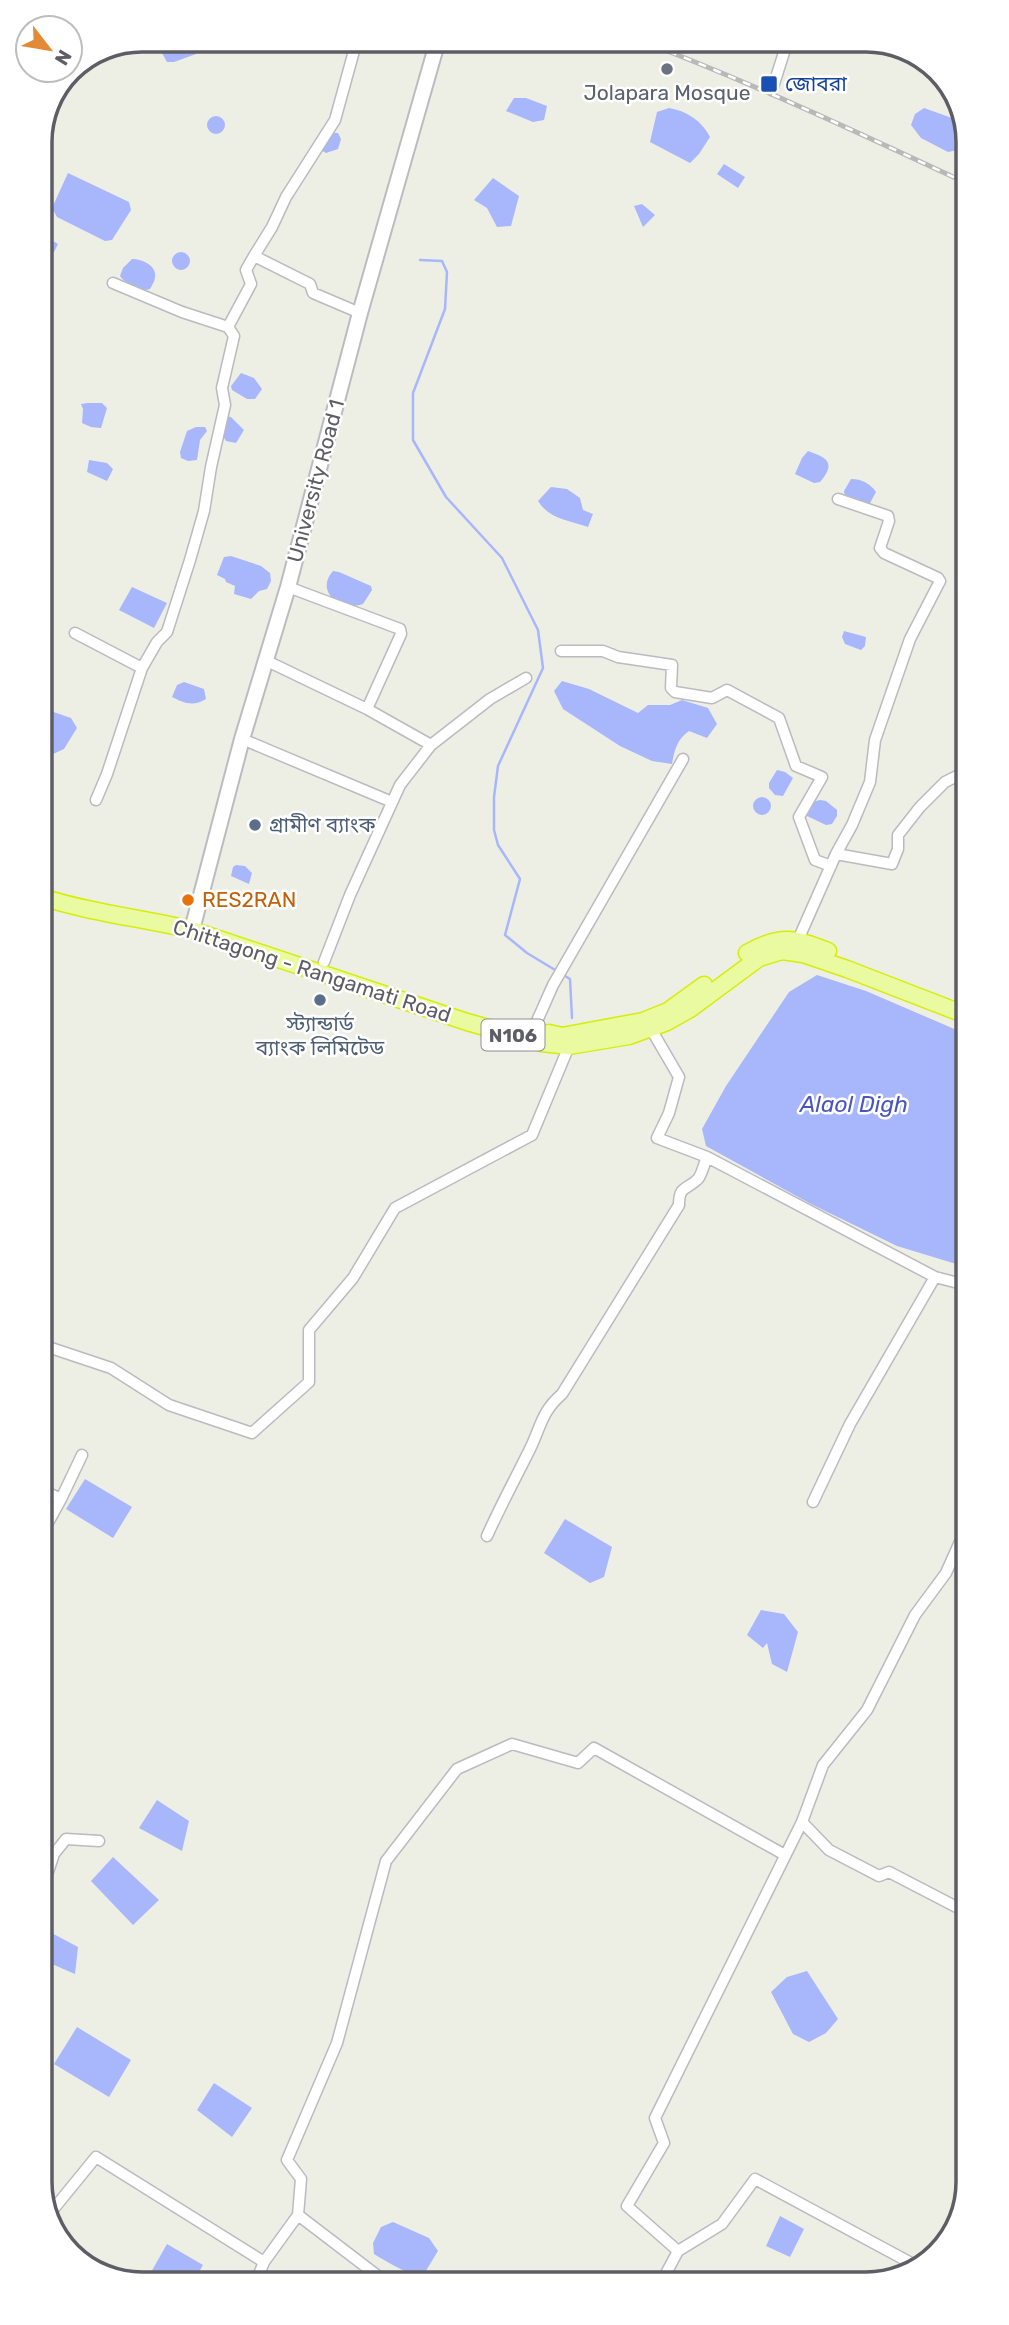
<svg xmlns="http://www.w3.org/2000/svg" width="1009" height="2325" viewBox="0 0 1009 2325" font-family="Rubik,'Noto Sans Bengali',sans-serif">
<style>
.water{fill:#a8b6fc}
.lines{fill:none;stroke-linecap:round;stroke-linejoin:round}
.stream{stroke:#a8b6fc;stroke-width:2.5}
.minor-casing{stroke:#babac1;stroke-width:13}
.secondary-casing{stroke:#bbbbc2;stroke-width:18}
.trunk-casing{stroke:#d7ec08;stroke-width:19}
.minor{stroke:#fff;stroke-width:10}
.secondary{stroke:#fff;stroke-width:14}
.trunk{stroke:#eafaa0;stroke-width:16}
.rail-casing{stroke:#b8b8b9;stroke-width:5}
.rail{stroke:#fff;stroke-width:2.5;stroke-dasharray:8;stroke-linecap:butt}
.worship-dot{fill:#6b7280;stroke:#fff;stroke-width:2.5}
.transit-dot{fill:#1a4fb4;stroke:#fff;stroke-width:2.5}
.service-dot{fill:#5c6f8a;stroke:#fff;stroke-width:2.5}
.food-dot{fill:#e8710a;stroke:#fff;stroke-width:2.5}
.labels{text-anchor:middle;stroke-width:5;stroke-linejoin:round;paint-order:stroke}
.shield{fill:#fff;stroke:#8e8e93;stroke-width:2}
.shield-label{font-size:19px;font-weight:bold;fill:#5d5d65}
.transit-label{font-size:21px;fill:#164399;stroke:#fff;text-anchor:start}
.worship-label{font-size:21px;fill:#5b616d;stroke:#fff}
.street-label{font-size:21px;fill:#5d5d65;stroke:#fff}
.service-label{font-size:21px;fill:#4e5e75;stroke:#fff;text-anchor:start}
.food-label{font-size:21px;fill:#c56008;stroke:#fff;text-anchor:start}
.water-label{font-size:23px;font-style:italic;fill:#4a54c0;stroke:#fff}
.rim{fill:none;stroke:#5d5d65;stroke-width:3.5}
</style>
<rect width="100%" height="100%" fill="#edefe5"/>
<!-- water -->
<path class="water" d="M177 40H189L196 45V54L174 62H167L162 53 163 46 171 45Z
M514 98H526L547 106 544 120 533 122 506 111Z
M669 108C687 111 702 121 710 137L699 154 690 163 650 142 657 112Z
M924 108 963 122 964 141 958 150 948 152 921 138 911 125 915 114Z
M207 125a9 9 0 1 1 18 0a9 9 0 1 1-18 0Z
M333 133H338L341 139 338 149 326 153 321 150 328 136Z
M724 164 745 177 738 188 717 174Z
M68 173 129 202 131 210 112 240 105 241 57 217 52 208Z
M493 178 519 196 511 226 497 227 487 208 474 200Z
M642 204 655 215 643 227 634 206Z
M41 234 58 244 41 278Z
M172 261a9 9 0 1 1 18 0a9 9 0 1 1-18 0Z
M132 259C141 259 157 265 155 277 155 281 152 285 150 289 138 293 128 286 120 276L123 268Z
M241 373 254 378 262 389 255 399H247L232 390 231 386Z
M88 403H102L107 408 101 428 91 427 82 423 83 409 81 404Z
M224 416 231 417 244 430 236 443 226 441 223 436Z
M196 427H205L207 431 200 440 197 460 188 461 181 458 180 452 187 431Z
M808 451C828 458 836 463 820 482L814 483 795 474 802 458Z
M89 460 107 463 113 469 107 481 87 472Z
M851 479C861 479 870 483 876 492L869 505 845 497 844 491Z
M551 487 567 489 580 498 583 510 593 514 588 527C569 520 550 520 538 501Z
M231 556 261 566 270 573 271 581 267 589 259 591 251 599 234 594 235 586 226 582 225 579 217 575 224 557Z
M333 571 339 572 371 586 372 590 363 604C342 612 314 592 333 571Z
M132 587 167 603 154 628 119 610Z
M844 631 866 637 865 646 861 650 845 644 842 637Z
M562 681 589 689 638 713 648 705H670L682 700 708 708 717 724 707 738 689 731C677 739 674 751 672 764L652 761 620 746 563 709 554 691Z
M184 682 204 689 206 699C193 707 184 703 172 697L177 685Z
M42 708 71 718 77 728 64 749 42 759Z
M777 770 785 772 793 778 783 796 775 795 769 788V783Z
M753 806a9 9 0 1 1 18 0a9 9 0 1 1-18 0Z
M820 800 826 801 837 810V816L832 824 826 825 807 816V812L812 802Z
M236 865 245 866 252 873 249 884 231 876 233 867Z
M817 975 866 991 966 1034V1267L897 1246 811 1204 706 1146 702 1129 726 1086 789 992Z
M85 1479 132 1507 113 1538 66 1509Z
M565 1519 612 1547 604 1577 590 1583 544 1553Z
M761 1610 784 1614 798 1632 787 1672 772 1664 767 1643 763 1648 747 1635Z
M157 1800 189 1821 182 1851 139 1828Z
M113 1857 159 1900 133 1925 91 1881Z
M46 1930 78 1947 75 1974 45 1961Z
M807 1971 838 2019 826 2033 809 2042 793 2034 771 1992 787 1977Z
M77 2027 131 2060 109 2097 54 2064Z
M214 2083 252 2108 232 2137 197 2110Z
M780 2216 804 2229 790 2257 766 2246Z
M393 2222 429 2238 438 2251 424 2274 417 2276C405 2272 385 2261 374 2254L373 2243 381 2227Z
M167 2244 203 2265 192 2284H165L150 2274Z"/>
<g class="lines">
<!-- stream -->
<path class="stream" d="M420 260 442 261 447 272 445 309 413 393V440L446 497 502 558 538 630 543 668 498 766 494 797V830L498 845 520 879 505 935 527 953 570 979 572 1018"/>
<!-- minor casing -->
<g class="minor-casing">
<path id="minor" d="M772 90 788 40
M254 256 272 227 286 197 335 120 357 40
M113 283 182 312 228 327 251 284 246 270 254 256 310 284 313 293 360 313
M288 587 400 629 401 634 367 709
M75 633 142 668 157 642 167 632 190 560 204 511 211 467 225 405 222 388 234 336 228 327
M561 651H603L618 657 672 665 671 688 675 692 712 698 727 690 779 718 796 766 822 777 799 817 815 860 831 866
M267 661 367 709 431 745
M242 739 392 802
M96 800 107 774 142 668
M836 854 852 825 870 782 875 740 910 639 940 581 938 578 884 553 880 548 889 521 888 516 838 499
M798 940 836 854 892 864 898 849V835L920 807 945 782 965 772
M324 962 350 895 400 785 431 745 490 699 526 678
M533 1030 553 985 683 759
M707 1157 935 1277 966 1285
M43 1352 48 1347 111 1368 169 1405 252 1433 309 1382V1330L353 1278 395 1208 532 1135 569 1046
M44 1491 61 1499 82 1455
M813 1502 850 1424 935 1277
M44 1530 61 1499
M487 1536C500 1507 515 1479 529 1451 541 1427 541 1412 562 1394L679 1205C679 1185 687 1190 698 1179 702 1174 704 1164 707 1157L657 1138 669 1113 679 1077 651 1029
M802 1822 829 1850 879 1876 889 1872 968 1913
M45 1881 54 1854 66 1839 99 1841
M47 2217 96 2157 264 2262
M678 2251 722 2224 755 2179 911 2263 903 2276
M662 2281 678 2251 627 2206 664 2143 655 2118 802 1822 823 1765 867 1710 915 1615 946 1573 967 1526
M387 2283 298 2215 301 2179 287 2160 337 2043 386 1861 457 1769 512 1744 578 1763 594 1748 785 1855
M255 2284 264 2262 298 2215"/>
</g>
<!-- secondary casing -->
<g class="secondary-casing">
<path id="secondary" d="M194 922 242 739 288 587 360 313 438 40"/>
</g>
<!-- trunk casing -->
<g class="trunk-casing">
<path id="trunk" d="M42 897C91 913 142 918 192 930L467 1022 542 1043 569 1046 629 1036 667 1022 690 1009 759 958 782 951 803 954 847 969 966 1015
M747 953C781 934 794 938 828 951
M549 1033 562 1036 643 1021 668 1011 704 985"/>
</g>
<!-- minor -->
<use href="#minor" class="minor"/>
<!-- secondary -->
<use href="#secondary" class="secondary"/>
<!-- trunk -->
<use href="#trunk" class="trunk"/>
<!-- rail casing -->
<g class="rail-casing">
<path id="rail" d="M639 40C750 82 857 132 964 182"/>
</g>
<!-- rail -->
<use href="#rail" class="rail"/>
</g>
<!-- markers -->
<circle class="worship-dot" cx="667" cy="69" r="7"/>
<rect class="transit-dot" x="760" y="75" width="18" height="18" rx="3.5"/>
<g class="service-dot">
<circle cx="255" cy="825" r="7"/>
<circle cx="320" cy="1000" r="7"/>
</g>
<circle class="food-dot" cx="188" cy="900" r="7"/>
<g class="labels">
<!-- shield labels -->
<rect class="shield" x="481.5" y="1019.5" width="63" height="31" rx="5"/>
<g class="shield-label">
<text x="513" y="1042">N106</text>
</g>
<!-- transit labels -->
<g class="transit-label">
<text x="785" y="91">জোবরা</text>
</g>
<!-- worship labels -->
<g class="worship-label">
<text x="667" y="100">Jolapara Mosque</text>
</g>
<!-- street labels -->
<g class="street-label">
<text transform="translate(316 481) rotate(-75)" y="7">University Road 1</text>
<text transform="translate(312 971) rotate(18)" y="7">Chittagong - Rangamati Road</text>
</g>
<!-- service labels -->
<g class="service-label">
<text x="269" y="832">গ্রামীণ ব্যাংক</text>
<text x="320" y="1031" text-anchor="middle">স্ট্যান্ডার্ড<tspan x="320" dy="24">ব্যাংক লিমিটেড</tspan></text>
</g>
<!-- food labels -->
<g class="food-label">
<text x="202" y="907">RES2RAN</text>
</g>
<!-- water labels -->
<g class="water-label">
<text x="854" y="1112">Alaol Digh</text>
</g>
</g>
<!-- crop -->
<path d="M0 0H1009V2325H0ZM142 52H866A90 90 0 0 1 956 142V2182A90 90 0 0 1 866 2272H142A90 90 0 0 1 52 2182V142A90 90 0 0 1 142 52Z" fill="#fff" fill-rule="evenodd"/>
<path class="rim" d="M142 52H866A90 90 0 0 1 956 142V2182A90 90 0 0 1 866 2272H142A90 90 0 0 1 52 2182V142A90 90 0 0 1 142 52Z"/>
<!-- north arrow -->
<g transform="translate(49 49) rotate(121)"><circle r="33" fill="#ffffff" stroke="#bebec1" stroke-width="2"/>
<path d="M0-5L12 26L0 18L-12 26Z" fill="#e38a37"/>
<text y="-10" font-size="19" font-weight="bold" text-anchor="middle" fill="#5d5d65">N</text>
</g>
</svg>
